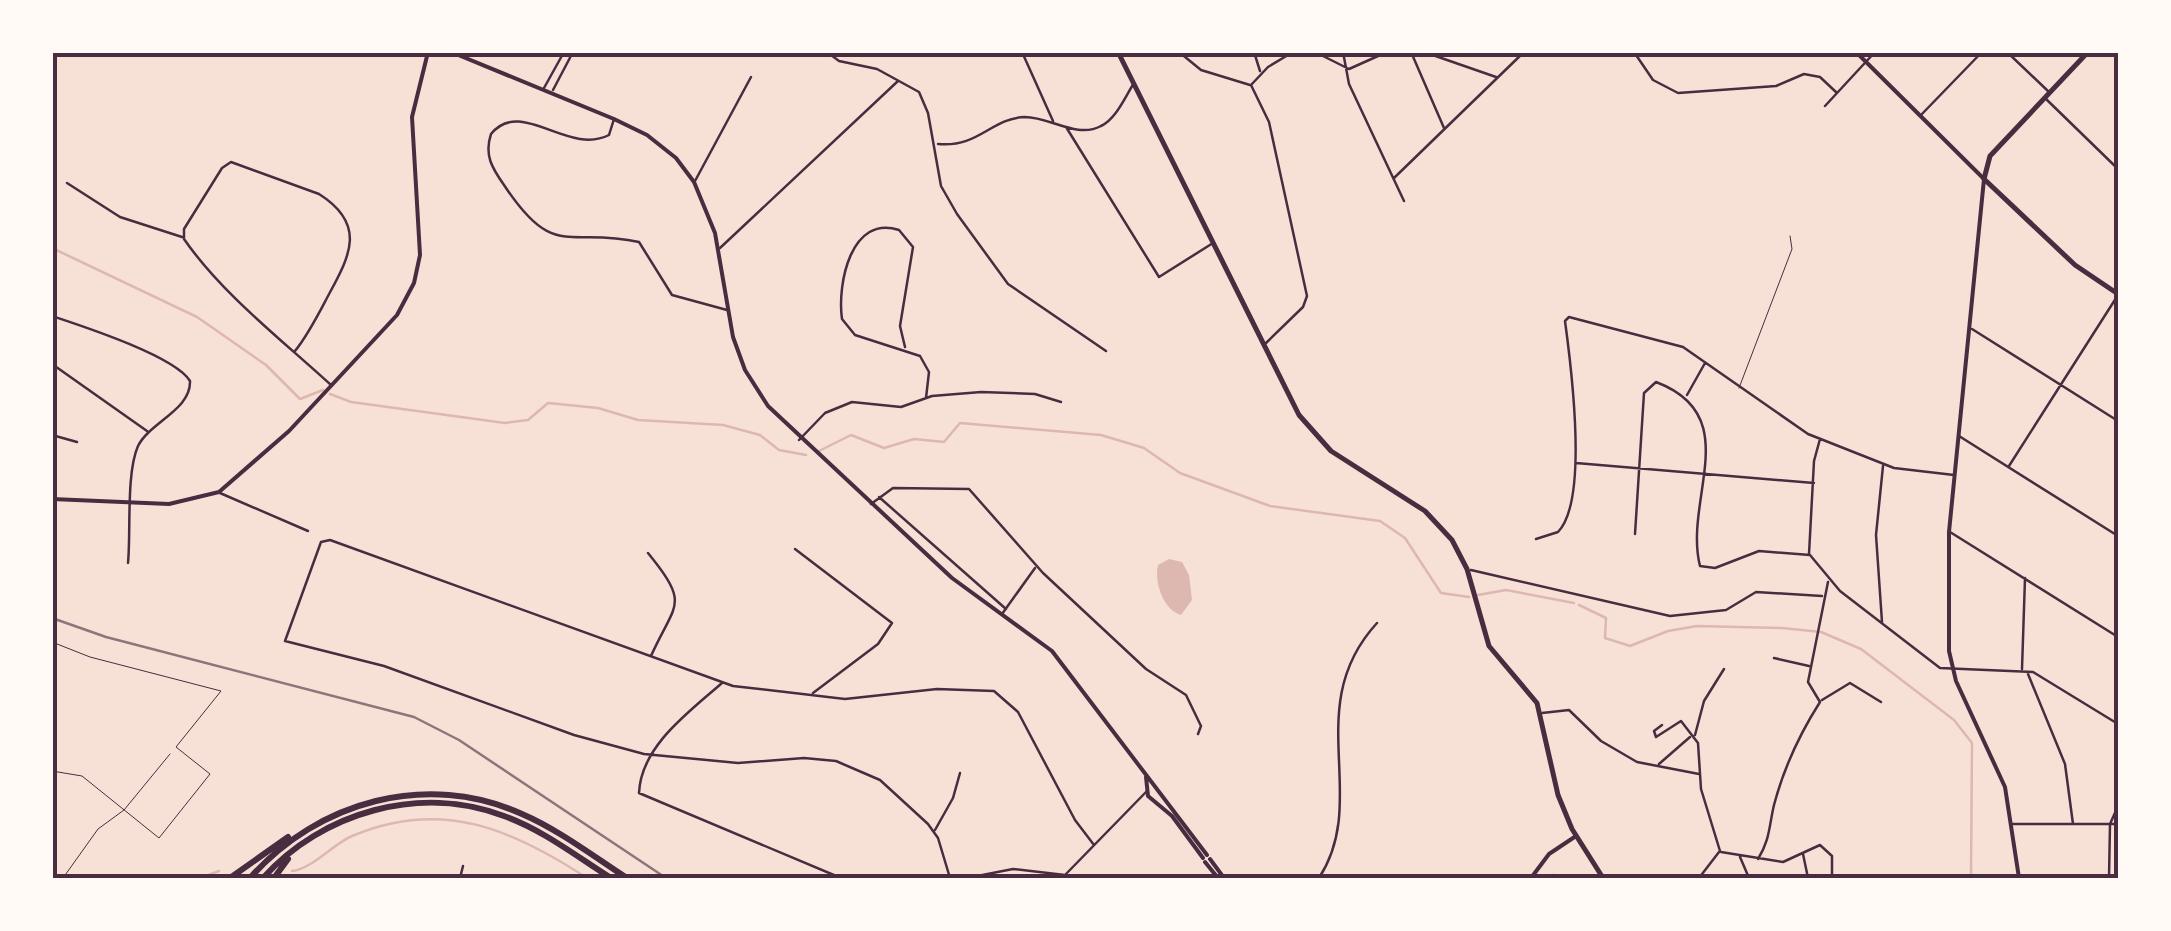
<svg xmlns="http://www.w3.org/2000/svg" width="2171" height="931" viewBox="0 0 2171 931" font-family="Karla,sans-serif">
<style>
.water{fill:#dcb8b0}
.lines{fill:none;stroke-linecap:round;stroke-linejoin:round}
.stream{stroke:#dcb8b0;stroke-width:2.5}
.service{stroke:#4a2c40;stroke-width:1}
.minor{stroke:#4a2c40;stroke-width:2.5}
.tertiary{stroke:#4a2c40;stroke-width:4}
.secondary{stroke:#4a2c40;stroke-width:4}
.primary{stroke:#4a2c40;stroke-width:5}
.motorway{stroke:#4a2c40;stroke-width:6}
.rail{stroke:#8f747c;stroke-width:2.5}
.neatline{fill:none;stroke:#4a2c40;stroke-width:4}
</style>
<rect width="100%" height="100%" fill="#f7e1d7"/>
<!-- water -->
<path class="water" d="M1169 559 1182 562 1189 575 1192 600 1181 615C1163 610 1154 582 1158 565Z"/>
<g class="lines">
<!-- stream -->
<path class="stream" d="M52 248 197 317 266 365 300 399 323 390
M330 394 351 402 505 423 528 420 548 403 598 408 638 420 723 425 760 435 779 450 806 455
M819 451 851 435 884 448 914 439 944 442 960 423 1101 435 1144 448 1180 473 1270 506 1380 521 1405 538 1441 593 1469 597
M1478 595 1506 590 1574 603
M1579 605 1606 618 1605 638 1630 646 1668 631 1697 626 1782 628 1821 632 1861 649 1954 720 1972 743 1971 878
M292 871C312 869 333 844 352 836 441 798 512 829 587 878
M200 878 219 871"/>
<!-- service -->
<path class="service" d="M1739 388 1792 249 1790 236
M52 642 90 657 221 691 176 747 210 774 159 838 82 776 52 771
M63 878 98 829 124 810 170 754"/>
<!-- minor -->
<path class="minor" d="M827 52 839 61 877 69 919 92 928 113 941 186 957 214 1008 284 1106 351
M1022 52 1053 121
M1179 52 1201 70 1250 85
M1254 52 1260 71
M1315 52 1349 69 1387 52
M1343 52 1349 84 1404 201
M1411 52 1444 128
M1424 52 1496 77
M1634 52 1653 80 1678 93 1776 86 1804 74 1820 77 1837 93
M2007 52 2049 92
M2115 52 2118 56
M1251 85 1269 122 1307 296 1303 307 1266 343
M1251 85 1268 67 1293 52
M544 88 564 52
M553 90 573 52
M2046 99 2118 169
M1825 106 1875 52
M1921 115 1982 52
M614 119 609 135C568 156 521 97 491 134 484 155 492 168 504 185 555 262 568 226 639 242L672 295 727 310
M1066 127 1159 277 1213 243
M938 144C979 148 991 118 1025 117 1050 117 1077 139 1101 126 1116 119 1125 97 1134 83
M1394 178 1524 52
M695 181 751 77
M67 183 120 217 182 237
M720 248 898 81
M52 316C82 326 175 356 190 381 191 410 150 422 138 446 126 473 131 532 128 563
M1972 329 2118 421
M905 347 900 326 913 247 899 230C851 214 837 284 842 319L855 335 920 356 929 372 926 398
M295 351C308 335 318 315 328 296 349 257 368 225 319 194L231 162 222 168 184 229V239C222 294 282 340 331 385
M52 364 147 431
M1687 395 1705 363
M52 435 77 442
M1959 436 2118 536
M799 440 825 413 852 402 901 407 932 396 981 392 1035 394 1061 402
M1576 463 1814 483
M2009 466 2118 295
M220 493 308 531
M879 497 1006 609
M871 504 893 488 969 489 1043 573 1146 669 1186 695 1201 726 1198 734
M1950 532 2118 637
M1635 534 1644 393 1656 382C1746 416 1683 499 1700 566L1715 568 1759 551 1810 555
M1536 539 1558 532C1589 500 1571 365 1565 321L1569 317 1683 347 1808 434 1894 468 1954 475
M795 549 892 623 878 644 813 693
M648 553C691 606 675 602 651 656
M1809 554 1814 461 1820 439
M1810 555 1840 591 1940 668 2033 672 2118 724
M1471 570 1670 616 1726 610 1756 592 1822 596
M1002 614 1035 568
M1882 622 1876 535 1883 466
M1774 658 1809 666
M2022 669 2025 578
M2028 674 2065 764 2073 824
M722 683C689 712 641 746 639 793L841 878
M1822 700 1850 683 1881 702
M1542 713 1569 710 1601 741 1637 762 1699 774
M1662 725 1654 731 1656 737 1681 721 1698 743 1701 789 1720 851
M1695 735 1704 701 1724 669
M1659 764 1690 737
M2012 824H2118
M935 830 953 798 960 773
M1721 852 1783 862 1820 845 1832 856V878
M1803 854 1808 878
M1740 857 1749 878
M1758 859C1770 840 1769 826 1774 805 1784 767 1799 735 1820 702L1808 682 1828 582
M1554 875 1558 878
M392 878H406
M460 878 463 866
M896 878H910
M950 878 938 838 928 824 880 780 836 761 804 758 738 763 644 754 574 735 384 666 285 641 321 542 330 540 733 686 845 699 937 689 994 691 1018 712 1075 820 1094 845
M967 878 1013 869 1065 875 1147 791
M1319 878C1371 798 1300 707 1377 623
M1699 878 1719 852
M2109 878 2110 824 2118 806"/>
<!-- tertiary -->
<path class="tertiary" d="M1856 52 1984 179
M52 499 169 504 219 492 289 431 397 315 414 283 420 255 412 117 428 52"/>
<!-- secondary -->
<path class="secondary" d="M451 52 614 119 647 135 676 158 694 182 715 233 733 337 745 370 768 406 952 578 1052 651 1207 855
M1984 179 1949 532V651L1956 681 2005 787 2019 878
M1146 777 1148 796 1172 816 1203 858
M1210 859 1224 878
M1205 862 1218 878
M1531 878 1549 854 1576 836"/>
<!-- primary -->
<path class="primary" d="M1118 52 1299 415 1331 451 1425 511 1452 540 1467 569 1489 646 1537 703 1558 795 1572 829 1603 878
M2088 52 1990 156 1984 179 2075 265 2118 294
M52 875 57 878"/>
<!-- motorway -->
<path class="motorway" d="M230 878 288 837
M250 878C318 801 427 771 522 814 559 830 593 856 627 878
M263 878C322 812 420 784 504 816 543 830 576 856 611 878
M274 878 288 859"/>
<!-- rail -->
<path class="rail" d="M52 618 106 637 414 717 459 740 666 878"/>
</g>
<!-- border -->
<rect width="2171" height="931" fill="none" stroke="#fffaf5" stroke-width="110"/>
<rect x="55" y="55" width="2061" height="821" class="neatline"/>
</svg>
